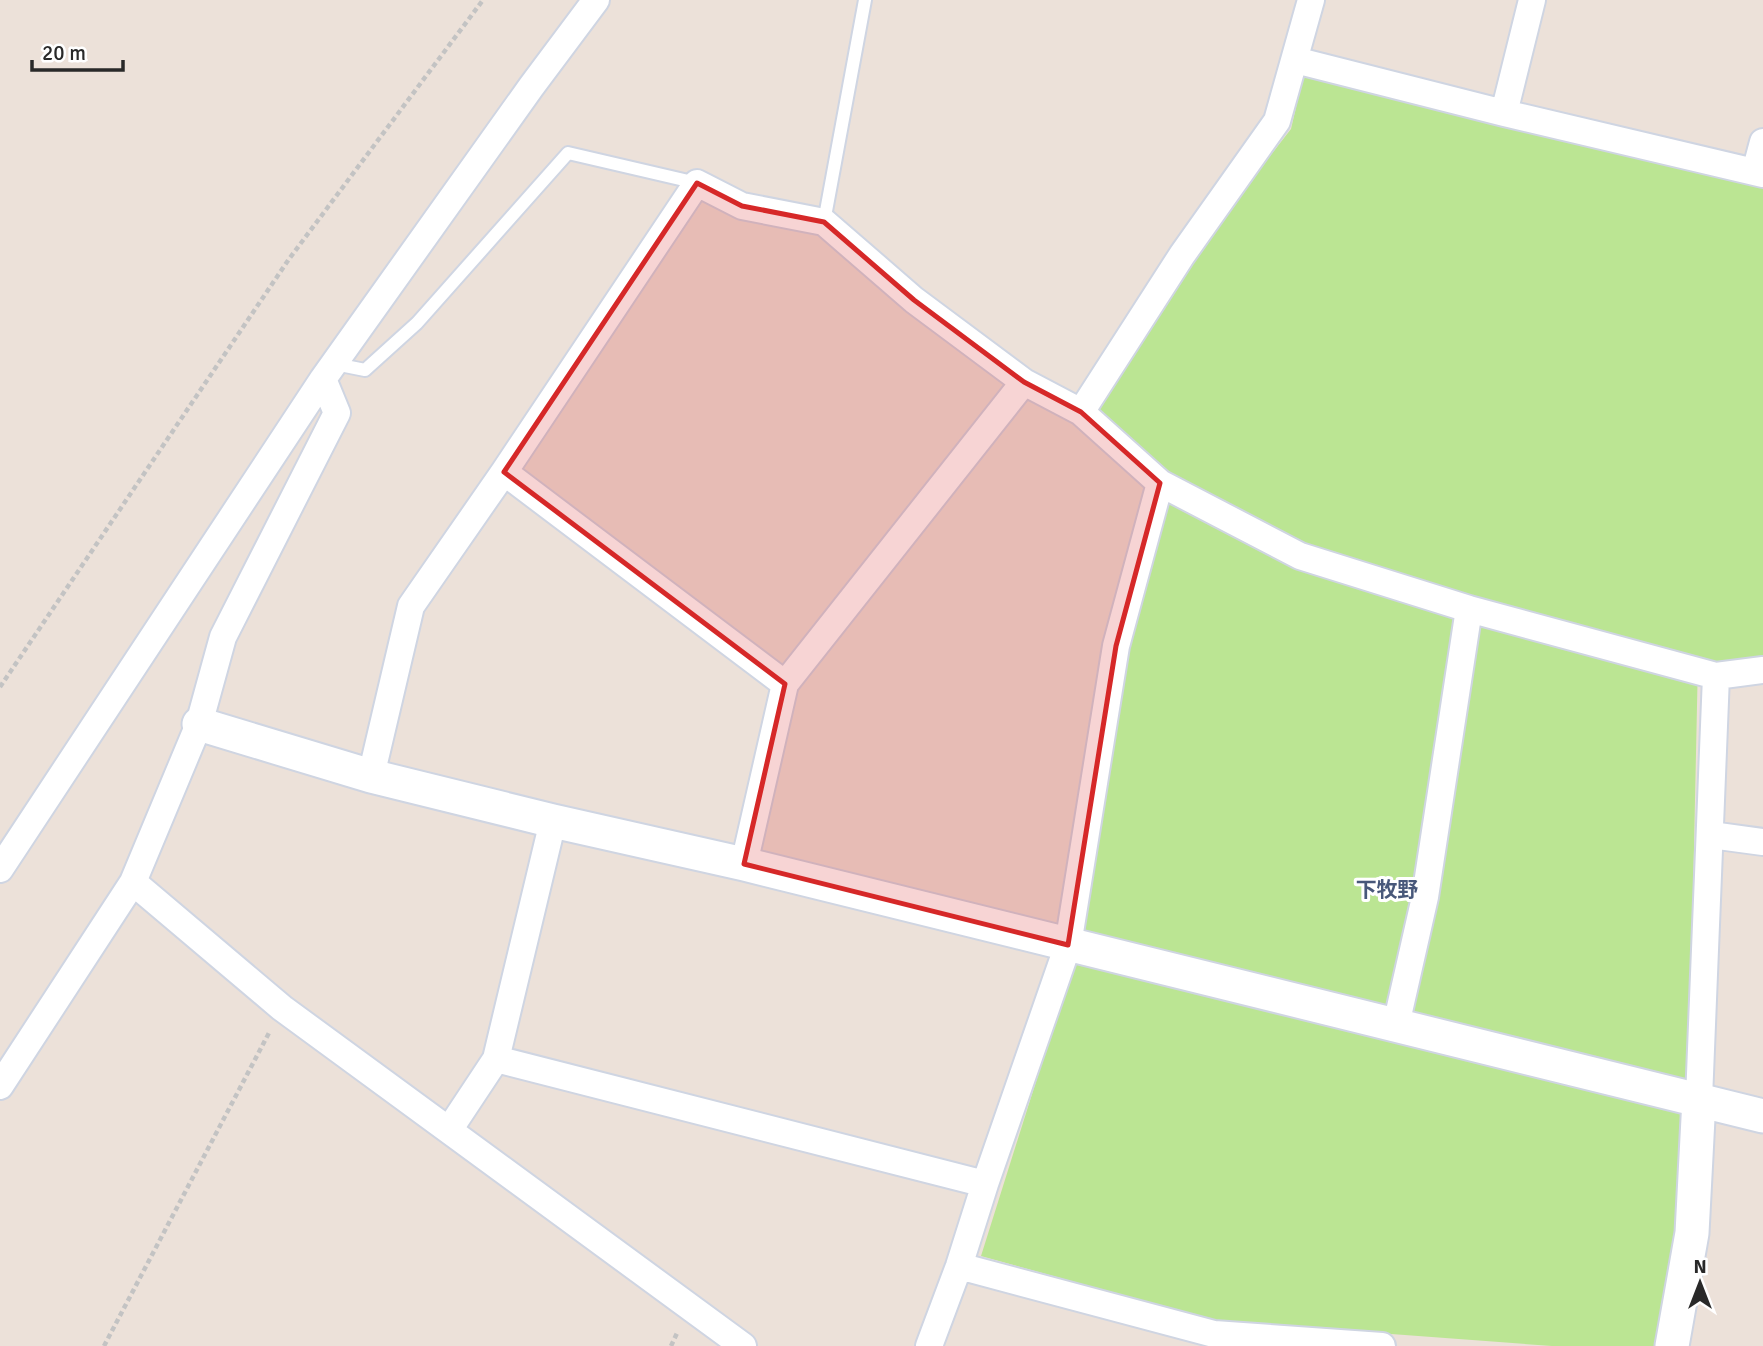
<svg xmlns="http://www.w3.org/2000/svg" width="1763" height="1346" viewBox="0 0 1763 1346" font-family="Signika,'Noto Sans JP',sans-serif">
<style>
.green{fill:#bbe593}
.lines{fill:none;stroke-linecap:round;stroke-linejoin:round}
.service-casing{stroke:#cfd5e2;stroke-width:16}
.minor-casing{stroke:#cfd5e2;stroke-width:30}
.tertiary-casing{stroke:#cfd5e2;stroke-width:37}
.path{stroke:#c3c3c3;stroke-width:4.5;stroke-dasharray:5 3.5;stroke-linecap:butt}
.service{stroke:#fff;stroke-width:12}
.minor{stroke:#fff;stroke-width:26}
.tertiary{stroke:#fff;stroke-width:33}
.marked{fill:#d62828;fill-opacity:0.2;stroke:#d62828;stroke-width:5;stroke-linejoin:round}
.labels{text-anchor:middle;stroke-width:6;stroke-linejoin:round;paint-order:stroke}
.neighbourhood-label{font-size:21px;font-weight:bold;fill:#48587a;stroke:#fff}
</style>
<rect width="100%" height="100%" fill="#ece1d9"/>
<!-- green -->
<path class="green" d="M1307 60 1763 187V659L1715 664 1698 659 1689 1082 1680 1229 1660 1346H1552L1215 1321 981 1256 1073 964 1129 639 1171 473 1095 407 1190 259 1291 129Z"/>
<g class="lines">
<!-- service casing -->
<g class="service-casing">
<path id="service" d="M824 222 865 0
M335 364 365 370 417 323 568 153 697 183"/>
</g>
<!-- minor casing -->
<g class="minor-casing">
<path id="minor" d="M1295 60 1504 113 1763 174
M1504 113 1532 0
M1755 172 1763 142
M1081 412 1182 255 1277 121 1311 0
M504 472 785 684
M371 776 411 606 504 472 697 183 742 206 824 222 914 300 1024 382 1081 412 1160 483 1300 556 1469 609 1716 676 1763 670
M1711 835 1763 842
M744 864 785 684 1024 382
M0 869 323 379 531 87 596 0
M133 882 282 1008 743 1346
M1396 1025 1425 897 1469 609
M496 1059 985 1184
M0 1086 133 882 199 724 223 637 337 413 323 379
M1699 1099 1716 676
M449 1130 496 1059 553 821
M959 1266 1214 1334 1382 1346
M929 1346 959 1266 985 1184 1068 945 1116 646 1160 483"/>
</g>
<!-- tertiary casing -->
<g class="tertiary-casing">
<path id="tertiary" d="M199 724 371 776 553 821 744 864 1763 1116
M1672 1346 1692 1233 1699 1099"/>
</g>
<!-- path -->
<path class="path" d="M0 687 289 259 483 0
M104 1346 270 1031
M671 1346 678 1331"/>
<!-- service -->
<use href="#service" class="service"/>
<!-- minor -->
<use href="#minor" class="minor"/>
<!-- tertiary -->
<use href="#tertiary" class="tertiary"/>
</g>
<!-- marked area -->
<path class="marked" d="M697 183 742 206 824 222 914 300 1024 382 1081 412 1160 483 1116 646 1068 945 744 864 785 684 504 472Z"/>
<g class="labels">
<!-- neighbourhood labels -->
<g class="neighbourhood-label">
<text x="1387" y="897">下牧野</text>
</g>
</g>
<!-- north arrow -->
<g transform="translate(1700 1283)" stroke="#ffffff" stroke-width="5" paint-order="stroke">
<path d="M0-5L12 26L0 18L-12 26Z" fill="#292929"/>
<text y="-10" font-size="19" font-weight="bold" text-anchor="middle" fill="#292929">N</text>
</g>
<!-- scale -->
<path d="M32 60v10h91v-10" fill="none" stroke="#292929" stroke-width="3.5"/>
<text x="42" y="60" font-size="21" fill="#292929" stroke="#ffffff" stroke-width="5" paint-order="stroke">20 m</text>
</svg>
